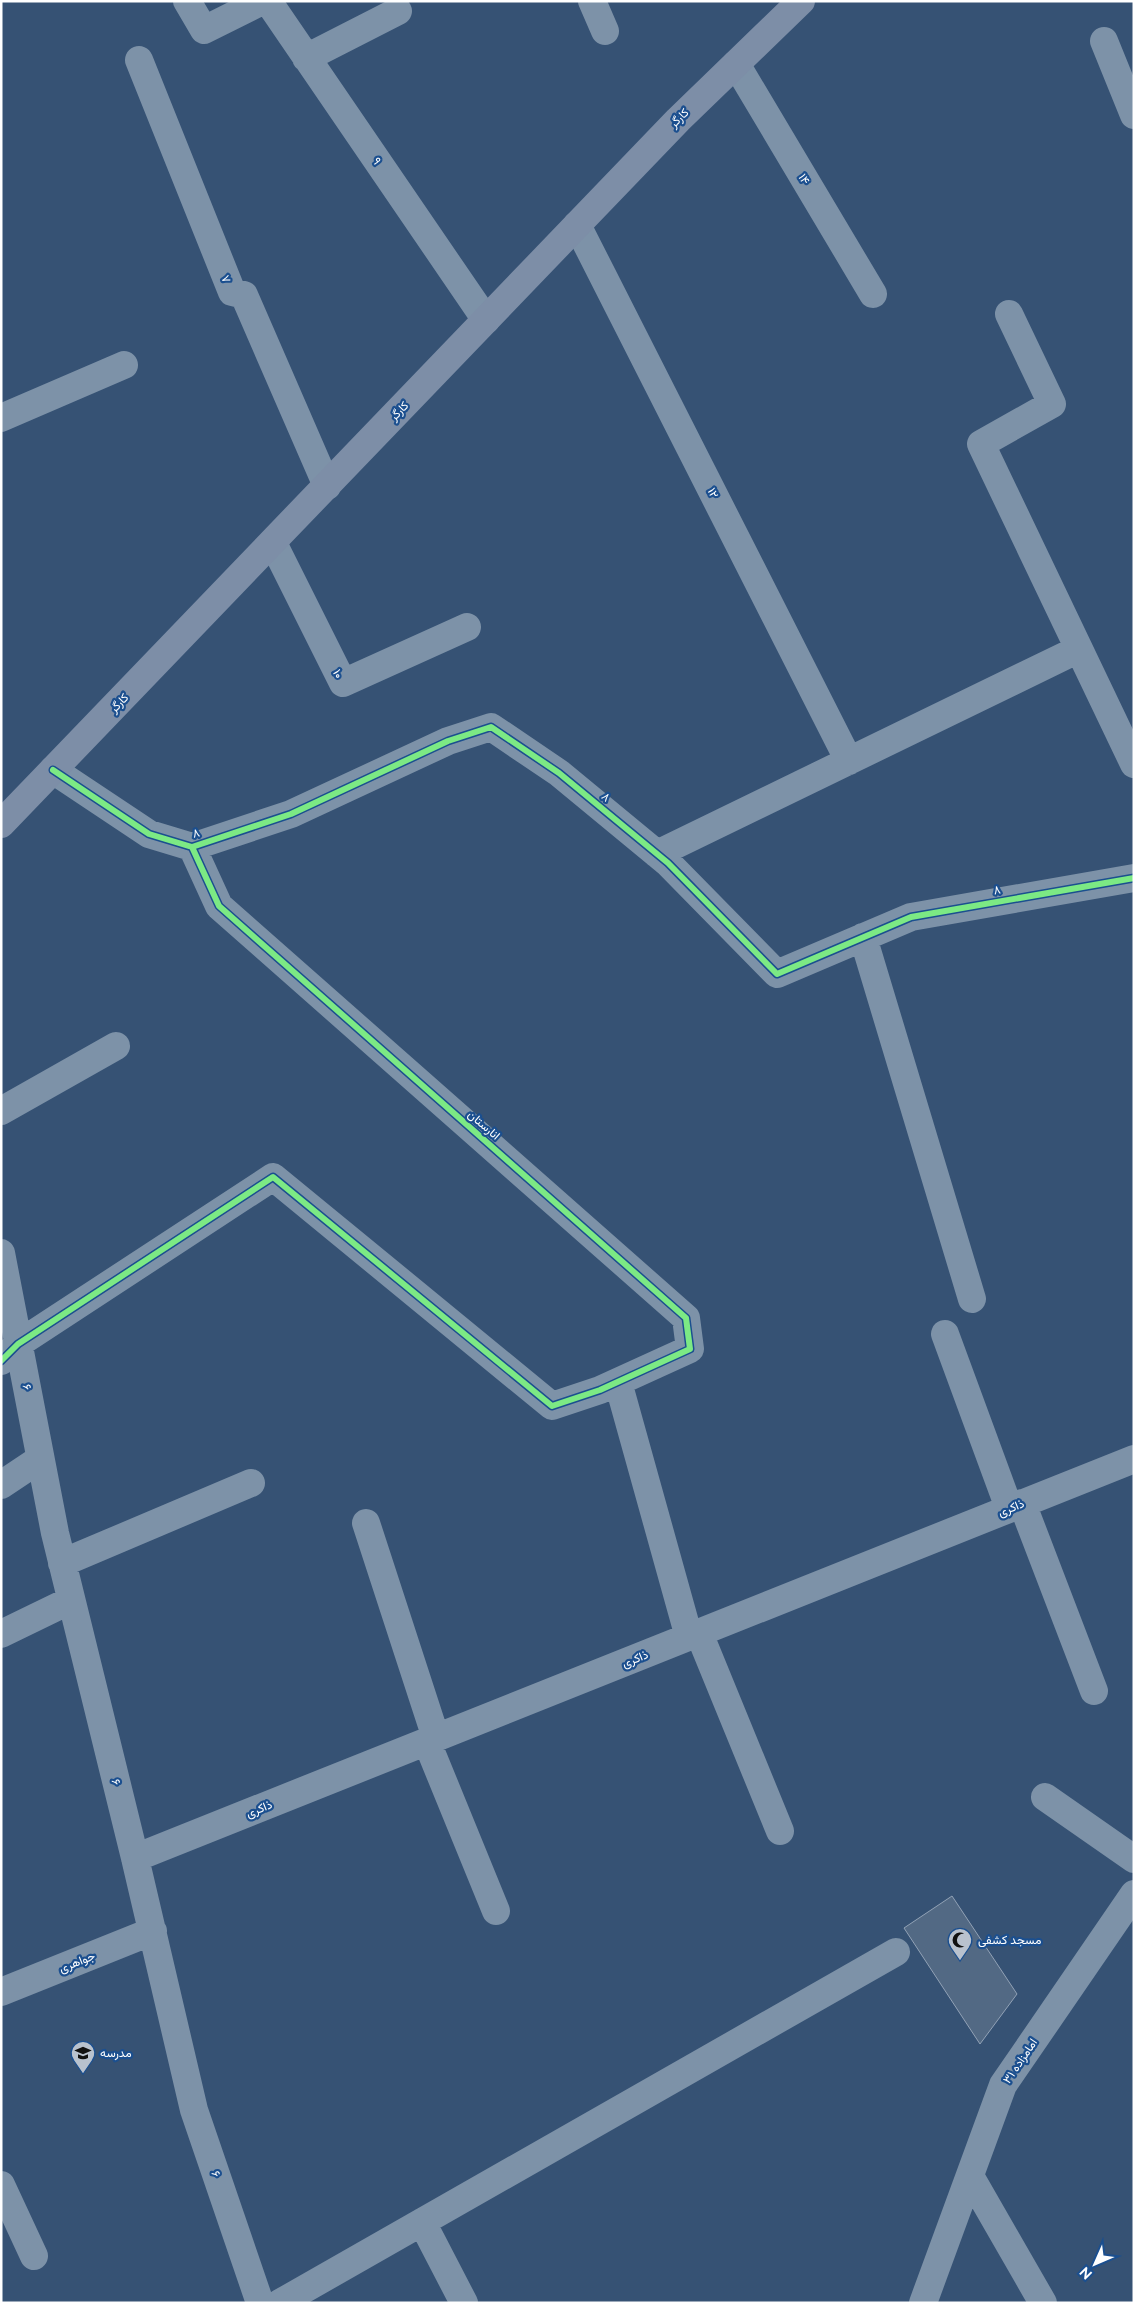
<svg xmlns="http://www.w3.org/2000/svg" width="1135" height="2304" viewBox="0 0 1135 2304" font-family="Raleway,Vazirmatn,sans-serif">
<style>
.building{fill:#526984;stroke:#92a2b6}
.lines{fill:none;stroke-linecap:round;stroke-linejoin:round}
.minor{stroke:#7d92a8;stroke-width:28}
.major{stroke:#7d8ea7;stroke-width:28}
.cycleway-casing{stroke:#1b4f8f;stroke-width:9}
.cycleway{stroke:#7ce984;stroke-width:6}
.labels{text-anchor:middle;stroke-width:4.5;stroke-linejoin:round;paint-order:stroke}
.street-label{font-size:12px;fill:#fff;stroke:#1b4f8f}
.poi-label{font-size:12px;fill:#fff;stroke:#1b4f8f;text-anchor:start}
</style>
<rect width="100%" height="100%" fill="#365274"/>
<!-- building -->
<path class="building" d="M952 1896 1017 1994 980 2044 904 1928Z"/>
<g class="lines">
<!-- minor -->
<path class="minor" d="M187 1 204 30 262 1
M268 1 486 320
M592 1 605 31
M1104 41 1134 115
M306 58 398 11
M139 60 232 292 244 295 327 486
M736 64 873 294
M577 225 849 761
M1009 314 1052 404 981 444 1134 764
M1 418 124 365
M273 543 343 683 467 627
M53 770 149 834 192 847 291 814 448 741 491 727 559 773 668 863 777 974 911 917 1134 878
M657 854 1079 649
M863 937 972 1299
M1 1111 116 1046
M1 1253 55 1533 135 1858 194 2110 260 2303
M945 1334 1009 1508
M1 1361 18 1344 273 1177 552 1406 600 1390 690 1349 686 1318 219 906 192 847
M618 1382 689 1637
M1 1485 40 1459
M1022 1503 1094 1691
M366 1523 436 1738
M62 1563 251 1483
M699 1633 780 1831
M1 1634 71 1600
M427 1742 496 1911
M1045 1797 1134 1859
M135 1858 1134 1459
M1 1992 153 1931
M970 2176 1043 2303
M1 2185 34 2256
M422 2222 464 2303
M280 2303 896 1952
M923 2303 1003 2085 1134 1894"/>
<!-- major -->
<path class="major" d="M1 824 678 120 801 1"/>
<!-- cycleway casing -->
<g class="cycleway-casing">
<path id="cycleway" d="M53 770 149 834 192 847 291 814 448 741 491 727 559 773 668 863 777 974 911 917 1134 878
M1 1361 18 1344 273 1177 552 1406 600 1390 690 1349 686 1318 219 906 192 847"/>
</g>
<!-- cycleway -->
<use href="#cycleway" class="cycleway"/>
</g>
<!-- icons -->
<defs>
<g id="mosque-pin" transform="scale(1.25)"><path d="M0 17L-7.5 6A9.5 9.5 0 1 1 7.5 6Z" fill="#b9c2ce" stroke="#1b4f8f"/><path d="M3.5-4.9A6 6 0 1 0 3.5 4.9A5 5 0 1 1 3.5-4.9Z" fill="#111"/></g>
<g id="school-pin" transform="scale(1.25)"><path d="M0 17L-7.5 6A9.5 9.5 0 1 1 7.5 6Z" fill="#b9c2ce" stroke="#1b4f8f"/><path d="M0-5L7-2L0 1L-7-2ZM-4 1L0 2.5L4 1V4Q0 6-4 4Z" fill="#111"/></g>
</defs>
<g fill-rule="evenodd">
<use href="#mosque-pin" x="960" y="1940"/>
<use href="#school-pin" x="83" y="2053"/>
</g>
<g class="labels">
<!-- street labels -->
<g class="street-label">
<text transform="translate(679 118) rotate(-45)" y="4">کارگر</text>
<text transform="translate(377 161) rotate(56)" y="4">۹</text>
<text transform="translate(804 179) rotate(59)" y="4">۱۴</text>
<text transform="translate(226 279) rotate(68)" y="4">۷</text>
<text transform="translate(399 411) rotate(-46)" y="4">کارگر</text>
<text transform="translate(713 493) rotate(63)" y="4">۱۲</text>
<text transform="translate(338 674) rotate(63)" y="4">۱۰</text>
<text transform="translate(119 703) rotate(-46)" y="4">کارگر</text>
<text transform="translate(606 797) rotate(40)" y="4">۸</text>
<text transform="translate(196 833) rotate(-13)" y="4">۸</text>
<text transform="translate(997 890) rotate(-10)" y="4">۸</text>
<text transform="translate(484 1125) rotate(41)" y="4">انارستان</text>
<text transform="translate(27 1387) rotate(79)" y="4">۶</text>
<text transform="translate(1011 1508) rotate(-22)" y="4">ذاکری</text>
<text transform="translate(635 1659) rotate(-22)" y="4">ذاکری</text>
<text transform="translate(116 1782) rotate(76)" y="4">۶</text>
<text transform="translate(259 1809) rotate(-22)" y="4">ذاکری</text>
<text transform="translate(77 1962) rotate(-22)" y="4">جواهری</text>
<text transform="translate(1020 2061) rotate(-56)" y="4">امامزاده ۳۱</text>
<text transform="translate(216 2174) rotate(71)" y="4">۶</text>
</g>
<!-- poi labels -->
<g class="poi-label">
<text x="978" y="1944">مسجد کشفی</text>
<text x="100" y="2057">مدرسه</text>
</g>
</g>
<!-- border -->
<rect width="1135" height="2304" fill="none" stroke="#ffffff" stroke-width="5"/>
<!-- north arrow -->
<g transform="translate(1095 2264) rotate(225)" stroke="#1b4f8f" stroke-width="4" paint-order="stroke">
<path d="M0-4L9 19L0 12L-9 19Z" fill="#ffffff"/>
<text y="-8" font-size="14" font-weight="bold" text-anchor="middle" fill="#ffffff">N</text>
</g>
</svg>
